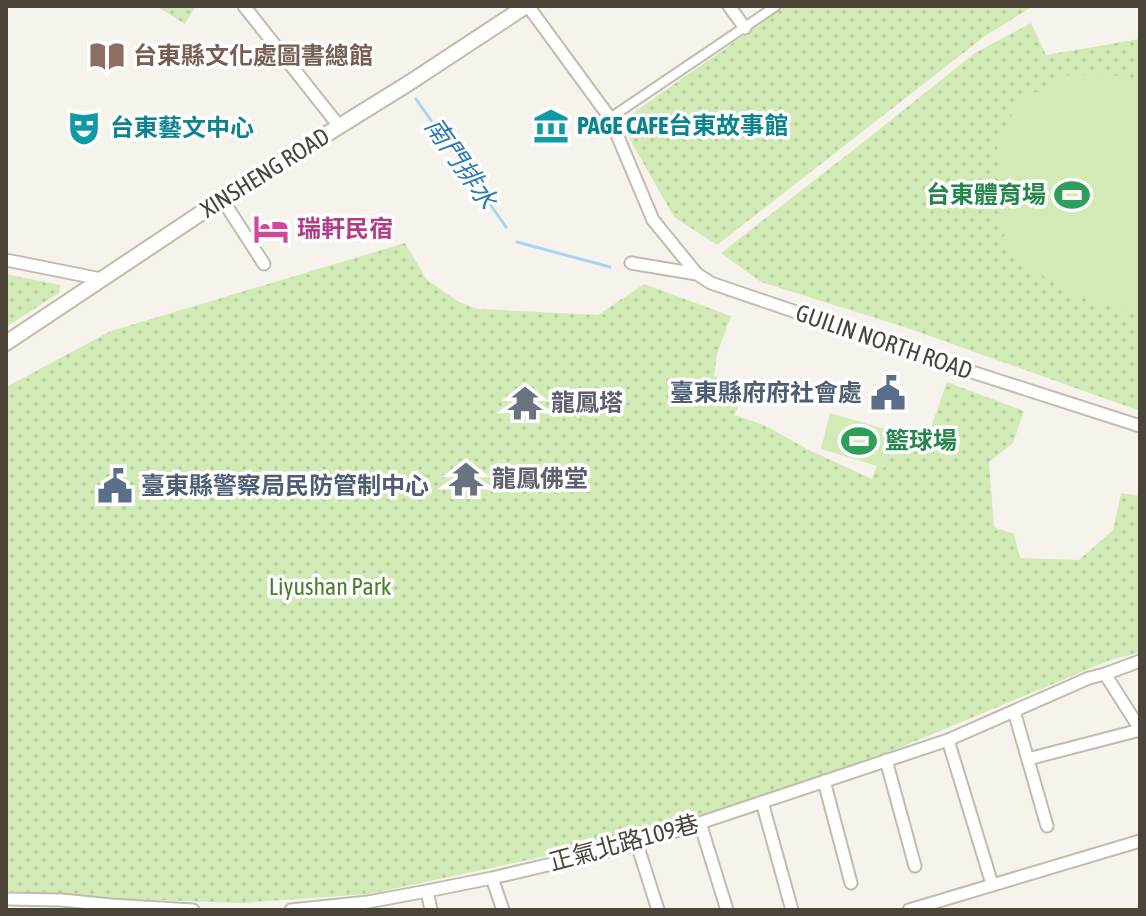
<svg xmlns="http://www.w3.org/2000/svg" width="1146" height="916" viewBox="0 0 1146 916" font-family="'Asap Condensed','Noto Sans TC',sans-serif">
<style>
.grass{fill:url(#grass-dots)}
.pitch{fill:#d2eab5}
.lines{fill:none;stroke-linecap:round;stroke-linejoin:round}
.stream{stroke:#a9d4f2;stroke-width:3}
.pedestrian-casing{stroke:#c2bbae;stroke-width:12}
.minor-casing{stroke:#c2bbae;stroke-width:15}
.tertiary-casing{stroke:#c2bbae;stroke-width:18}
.pedestrian{stroke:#fff;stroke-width:8}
.minor{stroke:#fff;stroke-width:11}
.tertiary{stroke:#fff;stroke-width:14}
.labels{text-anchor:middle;stroke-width:7;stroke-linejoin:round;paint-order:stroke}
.education-label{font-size:24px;font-weight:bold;fill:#785e54;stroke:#fff;text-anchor:start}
.culture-label{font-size:24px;font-weight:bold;fill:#0d838f;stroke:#fff;text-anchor:start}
.street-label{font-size:24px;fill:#4b4439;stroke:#fff}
.leisure-label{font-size:24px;font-weight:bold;fill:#27864d;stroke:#fff;text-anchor:end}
.hotel-label{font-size:24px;font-weight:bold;fill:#b23c85;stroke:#fff;text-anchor:start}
.service-label{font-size:24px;font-weight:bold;fill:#4e5e75;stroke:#fff;text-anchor:end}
.worship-label{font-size:24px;font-weight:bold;fill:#5b616d;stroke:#fff;text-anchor:start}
.park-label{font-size:24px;fill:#4a7f2a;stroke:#fff}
.water-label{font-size:26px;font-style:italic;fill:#2e7ab2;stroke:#fff}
</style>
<defs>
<pattern id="grass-dots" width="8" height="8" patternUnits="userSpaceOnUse" patternTransform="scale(2)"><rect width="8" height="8" fill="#d2eab5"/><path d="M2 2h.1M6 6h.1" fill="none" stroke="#b6ca9c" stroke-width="1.8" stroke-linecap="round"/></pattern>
</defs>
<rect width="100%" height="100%" fill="#f6f3ec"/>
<!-- grass -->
<path class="grass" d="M156 6H196L185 24Z
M786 6H1033L985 36 717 245 674 217 620 122Z
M1031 23 1046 55 1140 39V411L910 329 761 282 721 253 852 151 975 53Z
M405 243 427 280 459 302 478 309 598 315 644 284 731 316 717 354 714 376 743 390 735 415 766 426 809 450 872 479 884 444 901 434 927 439 947 382 1024 411 1013 443 989 462 994 527 1014 534 1020 558 1079 560 1113 530 1121 493 1140 496V653L1113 659 870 760 627 839 369 894 241 903 100 898 6 891V387L111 331Z
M6 274 60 285 59 293 6 327Z"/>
<!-- pitch -->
<path class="pitch" d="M1107 74 1140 80V315L1066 291 1023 262 1001 242 1005 234 998 214 1008 206 1001 184 997 146 1018 102 1068 75Z
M830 413 898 433 884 468 821 449Z"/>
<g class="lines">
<!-- stream -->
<path class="stream" d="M416 99 506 227
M517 242 610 267"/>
<!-- pedestrian casing -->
<g class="pedestrian-casing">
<path id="pedestrian" d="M610 118 776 6"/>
</g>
<!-- minor casing -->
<g class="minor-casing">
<path id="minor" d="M244 6 339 126
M528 6 610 118 653 220 697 274 711 283 972 372 1140 426
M729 6 745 28
M222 199 264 264
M6 260 101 279
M631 263 697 274
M1105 674 1140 729
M1014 711 1047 826
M948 740 992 884
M1028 759 1140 730
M886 760 915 866
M824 781 851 883
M762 802 792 910
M700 823 727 910
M637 844 658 910
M492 878 503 910
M427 891 431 910
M6 899 62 900 111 905 193 910
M291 910 368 902 427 891 492 878 637 844 948 740 1089 678 1105 674 1140 661
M909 910 1140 841"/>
</g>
<!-- tertiary casing -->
<g class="tertiary-casing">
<path id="tertiary" d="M6 343 222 199 409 83 526 6"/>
</g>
<!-- pedestrian -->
<use href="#pedestrian" class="pedestrian"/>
<!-- minor -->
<use href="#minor" class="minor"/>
<!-- tertiary -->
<use href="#tertiary" class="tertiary"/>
</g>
<!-- icons -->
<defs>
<g id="library-bare" transform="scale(2.76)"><path d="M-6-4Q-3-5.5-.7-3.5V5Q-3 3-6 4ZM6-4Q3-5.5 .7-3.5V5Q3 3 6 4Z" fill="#8d6e63" stroke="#fff" stroke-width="2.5" paint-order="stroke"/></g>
<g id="museum-bare" transform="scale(2.76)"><path d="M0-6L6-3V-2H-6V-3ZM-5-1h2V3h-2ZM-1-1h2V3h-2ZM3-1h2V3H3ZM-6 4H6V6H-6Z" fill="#0f9aa8" stroke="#fff" stroke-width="2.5" paint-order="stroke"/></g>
<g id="theatre-bare" transform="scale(2.76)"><path d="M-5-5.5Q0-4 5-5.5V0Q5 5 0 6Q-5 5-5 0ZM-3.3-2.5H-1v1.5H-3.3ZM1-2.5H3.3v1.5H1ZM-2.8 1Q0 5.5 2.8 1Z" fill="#0f9aa8" stroke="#fff" stroke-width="2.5" paint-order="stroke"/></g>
<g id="stadium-bare" transform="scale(2.76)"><path d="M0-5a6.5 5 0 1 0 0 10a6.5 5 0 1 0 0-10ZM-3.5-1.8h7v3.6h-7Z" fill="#2e9e5b" stroke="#fff" stroke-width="2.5" paint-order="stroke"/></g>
<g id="hotel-bare" transform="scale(2.76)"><path d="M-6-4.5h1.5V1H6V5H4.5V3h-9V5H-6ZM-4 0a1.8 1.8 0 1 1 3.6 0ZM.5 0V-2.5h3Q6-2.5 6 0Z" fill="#d1479c" stroke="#fff" stroke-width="2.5" paint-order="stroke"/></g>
<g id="civic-bare" transform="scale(2.76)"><path d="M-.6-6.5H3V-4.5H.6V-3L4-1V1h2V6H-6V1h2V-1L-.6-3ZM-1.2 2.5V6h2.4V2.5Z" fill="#5c6f8a" stroke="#fff" stroke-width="2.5" paint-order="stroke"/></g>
<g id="temple-bare" transform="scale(2.76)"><path d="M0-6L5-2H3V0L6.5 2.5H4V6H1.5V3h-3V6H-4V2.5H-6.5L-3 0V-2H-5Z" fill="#6b7280" stroke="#fff" stroke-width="2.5" paint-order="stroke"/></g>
</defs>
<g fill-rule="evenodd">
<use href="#library-bare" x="107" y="56"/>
<use href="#museum-bare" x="551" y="126"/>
<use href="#theatre-bare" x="84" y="128"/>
<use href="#stadium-bare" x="1072" y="195"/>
<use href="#hotel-bare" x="271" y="229"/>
<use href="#civic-bare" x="888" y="393"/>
<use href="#temple-bare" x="525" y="403"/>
<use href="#stadium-bare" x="859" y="441"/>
<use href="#temple-bare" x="466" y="479"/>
<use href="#civic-bare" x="115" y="486"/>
</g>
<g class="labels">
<!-- education labels -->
<g class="education-label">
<text x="133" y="64">台東縣文化處圖書總館</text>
</g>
<!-- culture labels -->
<g class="culture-label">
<text x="577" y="134">PAGE CAFE台東故事館</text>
<text x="110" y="136">台東藝文中心</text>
</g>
<!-- street labels -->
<g class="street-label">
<text transform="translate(265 173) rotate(-32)" y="8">XINSHENG ROAD</text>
<text transform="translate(884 342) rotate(19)" y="8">GUILIN NORTH ROAD</text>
<text transform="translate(624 843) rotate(-15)" y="8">正氣北路109巷</text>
</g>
<!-- leisure labels -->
<g class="leisure-label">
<text x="1046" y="203">台東體育場</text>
<text x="885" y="449" text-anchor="start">籃球場</text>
</g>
<!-- hotel labels -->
<g class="hotel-label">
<text x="297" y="237">瑞軒民宿</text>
</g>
<!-- service labels -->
<g class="service-label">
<text x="862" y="401">臺東縣府府社會處</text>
<text x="141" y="494" text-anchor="start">臺東縣警察局民防管制中心</text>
</g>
<!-- worship labels -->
<g class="worship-label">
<text x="551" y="411">龍鳳塔</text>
<text x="492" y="487">龍鳳佛堂</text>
</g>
<!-- park labels -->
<g class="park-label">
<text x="330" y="595">Liyushan Park</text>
</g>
<!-- water labels -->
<g class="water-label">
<text transform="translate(461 163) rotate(55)" y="9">南門排水</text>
</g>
</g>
<!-- border -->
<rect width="1146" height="916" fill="none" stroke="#4b4439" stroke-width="16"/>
</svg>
